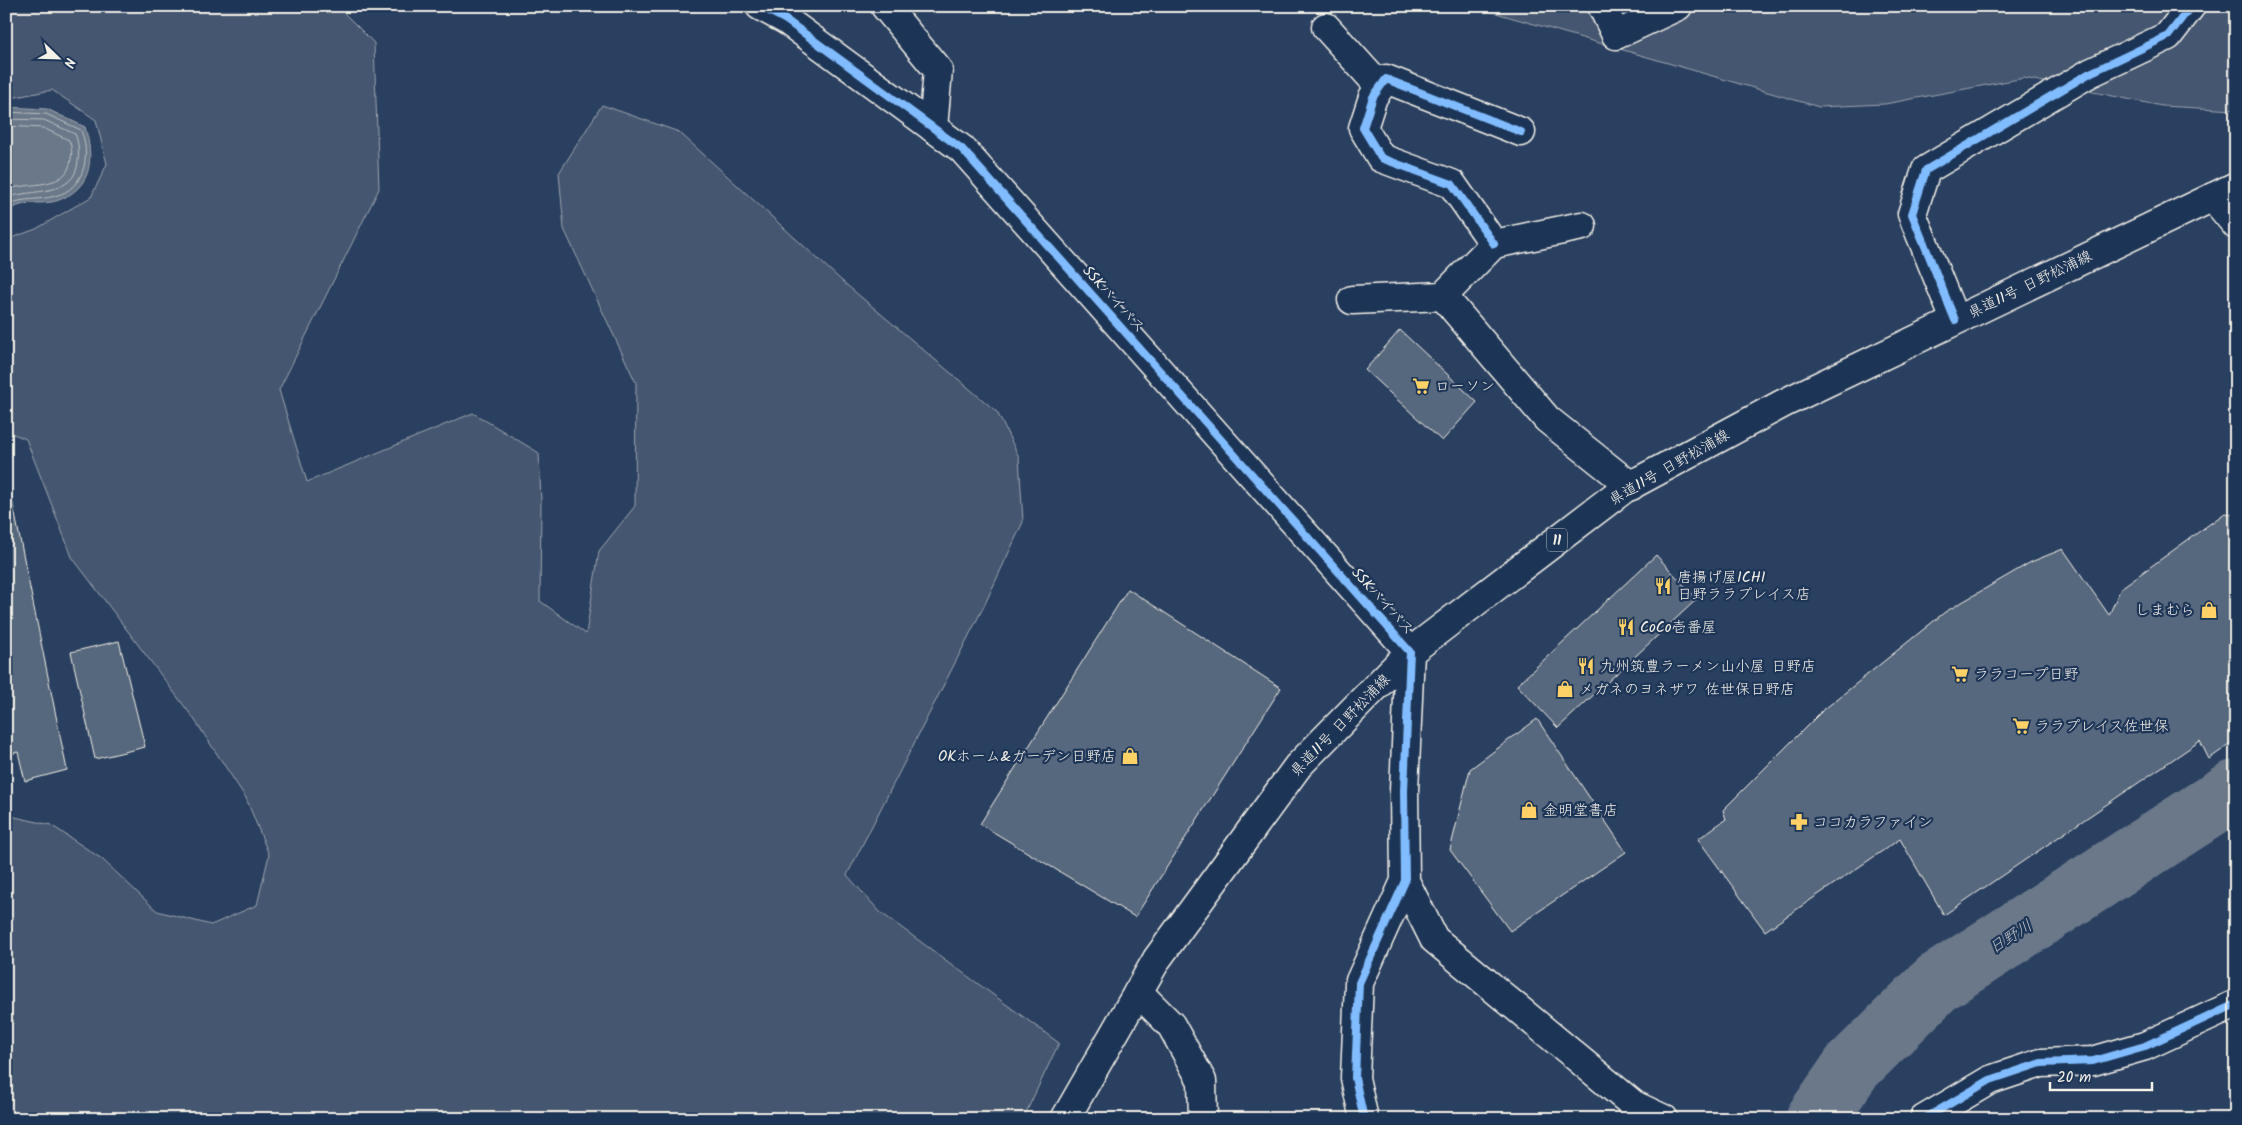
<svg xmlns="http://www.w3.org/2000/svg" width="2242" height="1125" viewBox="0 0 2242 1125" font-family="Kalam,'Klee One',sans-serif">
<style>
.green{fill:#445771;stroke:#9ca4ac}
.water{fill:#6a788a;stroke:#a1a8b0}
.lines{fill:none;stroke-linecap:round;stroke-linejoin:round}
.shore{stroke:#bdc1c2;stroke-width:1}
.river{stroke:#6a788a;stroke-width:61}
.building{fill:#56677d;stroke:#f4f1e8}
.minor-casing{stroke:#f4f1e8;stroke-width:31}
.tertiary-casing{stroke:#f4f1e8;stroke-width:31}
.primary-casing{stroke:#f4f1e8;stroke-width:31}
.minor{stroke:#1d3557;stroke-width:28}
.tertiary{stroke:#1d3557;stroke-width:28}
.primary{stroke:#1d3557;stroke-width:28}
.cycleway-casing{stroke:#1d3557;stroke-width:11}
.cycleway{stroke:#80bcff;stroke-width:8}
.labels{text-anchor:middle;stroke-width:4.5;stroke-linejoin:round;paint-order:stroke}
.shield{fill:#1d3557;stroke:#b4b9bc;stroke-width:1}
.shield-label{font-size:14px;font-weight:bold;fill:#f4f1e8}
.street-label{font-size:15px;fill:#f4f1e8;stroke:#1d3557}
.poi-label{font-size:15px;fill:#f4f1e8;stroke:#1d3557;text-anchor:start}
.water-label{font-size:16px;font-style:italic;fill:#bdc1c2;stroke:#1d3557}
</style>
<rect width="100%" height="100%" fill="#2a4060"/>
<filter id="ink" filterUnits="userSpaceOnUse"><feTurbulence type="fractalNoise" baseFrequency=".02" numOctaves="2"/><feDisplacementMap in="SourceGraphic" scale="10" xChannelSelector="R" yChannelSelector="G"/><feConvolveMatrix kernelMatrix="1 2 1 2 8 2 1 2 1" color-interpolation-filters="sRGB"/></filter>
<g filter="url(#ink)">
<!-- green -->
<path class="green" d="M6 6H337L374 43 379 189 279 390 307 482 473 413 539 453 541 502 540 601 586 634 599 551 635 506 636 383 564 229 559 173 602 105 679 132 842 281 997 412 1019 457 1023 522 984 606 847 875 880 912 1059 1043 1023 1119H6V815L51 825 102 859 157 911 211 925 257 905 269 855 246 798 194 719 72 557 26 439 6 431V240L36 229 91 197 107 164 96 120 52 90 6 99Z
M1472 6H2236V110L2162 106 2024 78 1885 104 1819 107Z"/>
<!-- water -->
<path class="water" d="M6 107 47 109 85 127C94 158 93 187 59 200 47 205 33 201 21 205 16 206 11 209 6 211Z"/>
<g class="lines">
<!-- shore -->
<path class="shore" d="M6 112 46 114 81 130C91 155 85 189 55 196 38 201 25 197 6 205
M6 119 44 120 75 134C79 144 79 151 78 161 75 198 32 188 6 198
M6 126 43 128 69 140C72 147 72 152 71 159 68 191 28 181 6 190"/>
<!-- river -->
<path class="river" d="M1816 1119 1852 1067 1937 983 2236 790"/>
</g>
<!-- building -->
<path class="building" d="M1400 330 1477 402 1442 441 1365 370Z
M9 485 67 770 25 781 18 752 6 755V486Z
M2225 513 2236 515V740L2209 759 2200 741 1944 915 1900 839 1765 931 1698 839 1726 819 1723 810 1821 712 1945 612 2031 562 2063 549 2109 615 2121 588Z
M1656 555 1697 599 1558 728 1517 685Z
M1128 589 1281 688 1135 917 980 824Z
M119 641 145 747 95 759 71 652Z
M1537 719 1626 852 1510 931 1450 850 1470 769Z"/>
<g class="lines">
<!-- minor casing -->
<g class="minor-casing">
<path id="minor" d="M885 6 938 70 933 128
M1602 6 1616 35 1678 6
M1326 27 1380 87
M2213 197 2236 225
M1494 244 1452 184 1381 158 1363 128 1373 97 1386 79 1521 132
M1443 296 1494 244 1582 226
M1352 300 1443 296 1547 419 1631 486
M1955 320 1912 214 1926 170 2090 73 2168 36 2191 6
M1138 992 1171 1025 1202 1081 1203 1119
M1924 1119 1990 1080 2041 1063 2093 1061 2145 1046 2236 1004"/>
</g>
<!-- tertiary casing -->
<g class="tertiary-casing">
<path id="tertiary" d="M760 6 786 20 962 149 1410 652 1404 791 1405 881 1359 983 1355 1078 1364 1119
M1405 881 1434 939 1634 1105 1664 1119"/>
</g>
<!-- primary casing -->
<g class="primary-casing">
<path id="primary" d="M1065 1119 1157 959 1298 766 1410 652 1624 489 1784 403 2236 186"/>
</g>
<!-- minor -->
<use href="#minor" class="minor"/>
<!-- tertiary -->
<use href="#tertiary" class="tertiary"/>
<!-- primary -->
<use href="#primary" class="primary"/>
<!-- cycleway casing -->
<g class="cycleway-casing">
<path id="cycleway" d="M760 6 786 20 962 149 1410 652 1404 791 1405 881 1359 983 1355 1078 1364 1119
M1494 244 1452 184 1381 158 1363 128 1373 97 1386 79 1521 132
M1955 320 1912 214 1926 170 2090 73 2168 36 2191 6
M1924 1119 1990 1080 2041 1063 2093 1061 2145 1046 2236 1004"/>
</g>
<!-- cycleway -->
<use href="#cycleway" class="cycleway"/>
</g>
</g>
<!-- icons -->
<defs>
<g id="supermarket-bare" transform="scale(1.35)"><path d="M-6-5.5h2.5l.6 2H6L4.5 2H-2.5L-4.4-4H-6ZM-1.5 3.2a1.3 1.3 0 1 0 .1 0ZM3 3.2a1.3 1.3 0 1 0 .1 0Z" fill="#ffd166" stroke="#1d3557" stroke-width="2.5" paint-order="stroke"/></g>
<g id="restaurant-bare" transform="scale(1.35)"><path d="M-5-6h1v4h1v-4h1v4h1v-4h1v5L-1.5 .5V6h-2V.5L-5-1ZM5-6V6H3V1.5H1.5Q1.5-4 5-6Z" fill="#ffd166" stroke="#1d3557" stroke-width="2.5" paint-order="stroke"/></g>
<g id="shop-bare" transform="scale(1.35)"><path d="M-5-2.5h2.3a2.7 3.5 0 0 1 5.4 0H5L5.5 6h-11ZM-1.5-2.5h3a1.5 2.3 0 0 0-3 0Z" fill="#ffd166" stroke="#1d3557" stroke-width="2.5" paint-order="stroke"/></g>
<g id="pharmacy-bare" transform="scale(1.35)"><path d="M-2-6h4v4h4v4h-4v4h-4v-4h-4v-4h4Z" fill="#ffd166" stroke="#1d3557" stroke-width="2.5" paint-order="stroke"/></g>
</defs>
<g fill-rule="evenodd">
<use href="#supermarket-bare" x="1421" y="386"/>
<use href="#restaurant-bare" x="1663" y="586"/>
<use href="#shop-bare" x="2209" y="610"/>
<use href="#restaurant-bare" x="1626" y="627"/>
<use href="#restaurant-bare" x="1586" y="666"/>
<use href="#supermarket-bare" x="1960" y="674"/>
<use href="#shop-bare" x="1565" y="689"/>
<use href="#supermarket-bare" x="2021" y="726"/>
<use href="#shop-bare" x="1130" y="756"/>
<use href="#shop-bare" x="1529" y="810"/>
<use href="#pharmacy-bare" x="1799" y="822"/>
</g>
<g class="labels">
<!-- shield labels -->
<rect class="shield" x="1547" y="528.5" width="20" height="23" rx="4"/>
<g class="shield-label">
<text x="1557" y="545">11</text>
</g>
<!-- street labels -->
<g class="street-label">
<text transform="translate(2030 284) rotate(-26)" y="5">県道11号 日野松浦線</text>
<text transform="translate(1114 299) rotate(48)" y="5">SSKバイパス</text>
<text transform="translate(1669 467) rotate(-30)" y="5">県道11号 日野松浦線</text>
<text transform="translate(1383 601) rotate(48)" y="5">SSKバイパス</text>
<text transform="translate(1340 725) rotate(-46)" y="5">県道11号 日野松浦線</text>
</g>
<!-- poi labels -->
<g class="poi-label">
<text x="1435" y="391">ローソン</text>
<text x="1677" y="582">唐揚げ屋ICHI<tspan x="1677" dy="17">日野ララプレイス店</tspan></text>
<text x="2195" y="615" text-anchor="end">しまむら</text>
<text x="1640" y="632">CoCo壱番屋</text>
<text x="1600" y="671">九州筑豊ラーメン山小屋 日野店</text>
<text x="1974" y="679">ララコープ日野</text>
<text x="1579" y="694">メガネのヨネザワ 佐世保日野店</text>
<text x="2035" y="731">ララプレイス佐世保</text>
<text x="1116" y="761" text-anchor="end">OKホーム&amp;ガーデン日野店</text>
<text x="1543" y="815">金明堂書店</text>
<text x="1813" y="827">ココカラファイン</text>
</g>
<!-- water labels -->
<g class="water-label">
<text transform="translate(2010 936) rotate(-33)" y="6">日野川</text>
</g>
</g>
<!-- margin -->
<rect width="2242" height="1125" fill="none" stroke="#1d3557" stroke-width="25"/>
<rect x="12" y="12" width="2217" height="1100" fill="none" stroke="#f4f1e8" stroke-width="2" filter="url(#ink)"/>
<!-- north arrow -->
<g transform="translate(58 58) rotate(113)" stroke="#1d3557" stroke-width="4" paint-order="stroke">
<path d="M0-4L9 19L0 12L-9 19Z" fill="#f4f1e8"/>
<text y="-8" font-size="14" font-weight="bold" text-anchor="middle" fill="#f4f1e8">N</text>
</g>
<!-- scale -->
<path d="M2050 1082v8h102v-8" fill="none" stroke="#f4f1e8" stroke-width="2.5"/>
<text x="2057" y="1082" font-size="15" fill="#f4f1e8" stroke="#1d3557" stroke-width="4" paint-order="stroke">20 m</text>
</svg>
